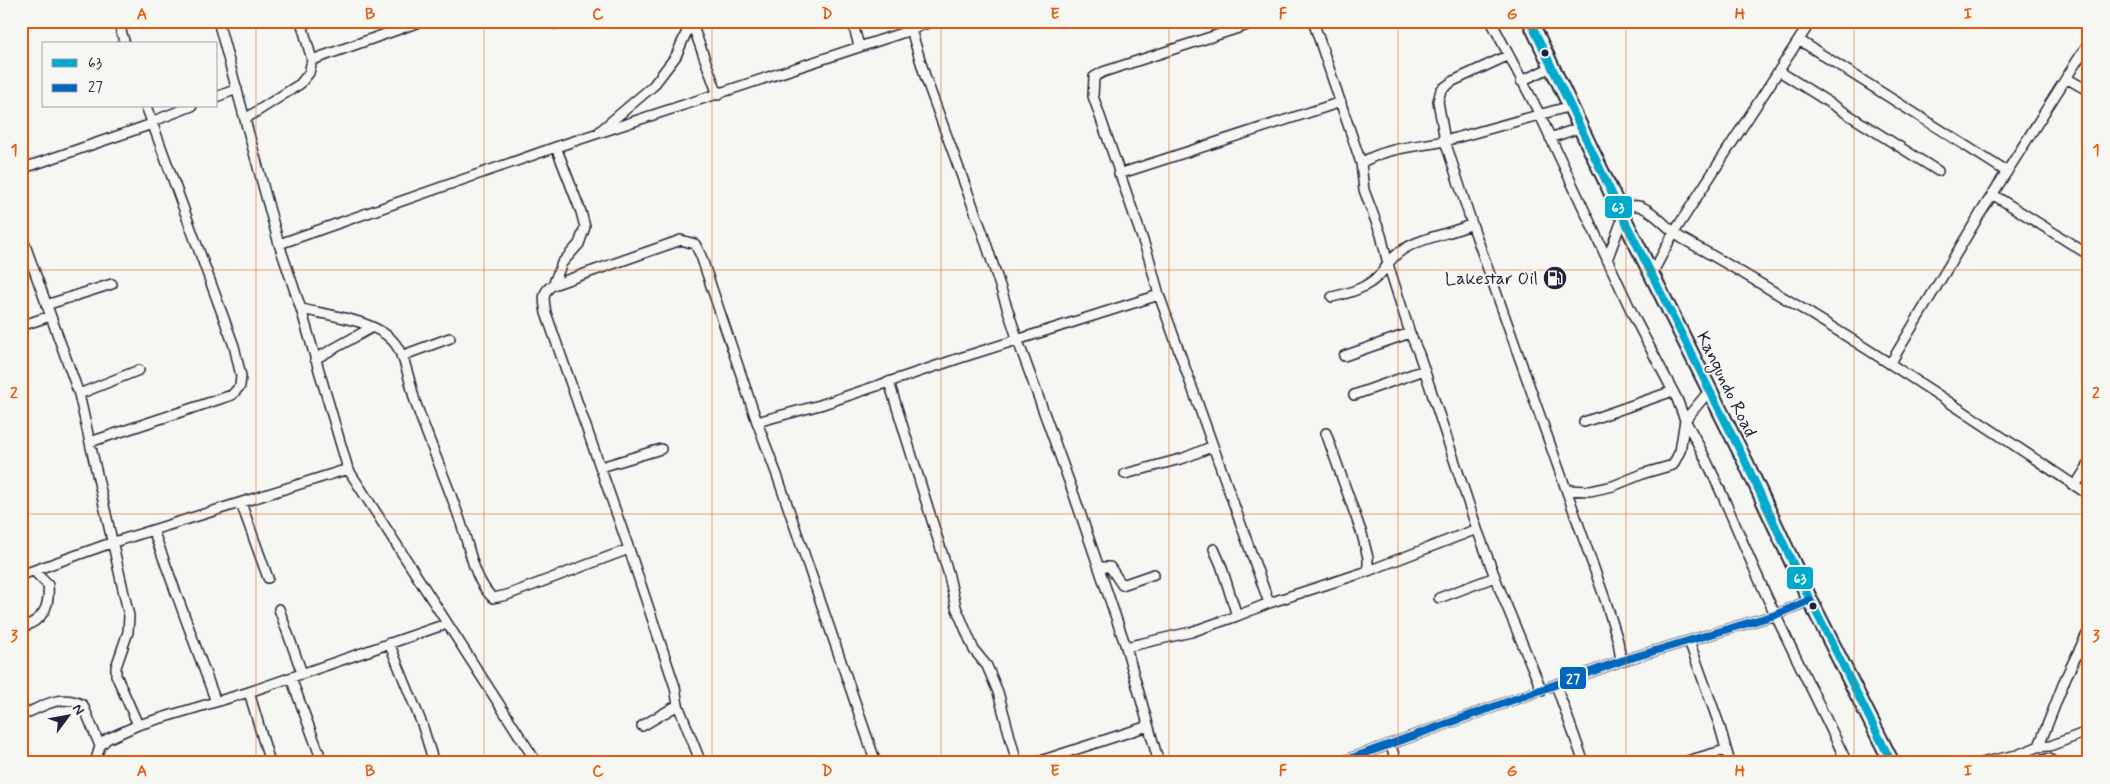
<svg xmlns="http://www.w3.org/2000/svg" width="2110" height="784" viewBox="0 0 2110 784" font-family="Mynerve,sans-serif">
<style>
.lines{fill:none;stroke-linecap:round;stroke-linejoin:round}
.minor-casing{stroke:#22223b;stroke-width:12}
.trunk-casing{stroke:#22223b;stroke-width:18}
.minor{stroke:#f6f6f2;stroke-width:9}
.trunk{stroke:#f6f6f2;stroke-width:14}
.bus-1-casing{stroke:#f6f6f2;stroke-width:11}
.bus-2-casing{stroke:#f6f6f2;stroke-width:11}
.bus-1{stroke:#00a9ce;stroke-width:8}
.bus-2{stroke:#0065bd;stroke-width:8}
.grid{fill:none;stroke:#e8590c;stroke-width:1;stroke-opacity:0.55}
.bus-dot{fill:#22223b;stroke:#f6f6f2;stroke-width:2}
.labels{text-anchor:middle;stroke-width:4;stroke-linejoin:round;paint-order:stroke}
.poi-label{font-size:18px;fill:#22223b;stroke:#f6f6f2;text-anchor:end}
.street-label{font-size:18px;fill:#22223b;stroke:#f6f6f2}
.line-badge{stroke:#f6f6f2;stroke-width:2}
.badge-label{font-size:14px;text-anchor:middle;font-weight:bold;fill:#fff}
.neatline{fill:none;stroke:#e8590c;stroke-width:2}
.grid-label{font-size:16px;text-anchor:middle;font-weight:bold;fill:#e8590c}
</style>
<rect width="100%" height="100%" fill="#f6f6f2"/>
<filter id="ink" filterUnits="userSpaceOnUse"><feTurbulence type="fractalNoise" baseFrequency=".02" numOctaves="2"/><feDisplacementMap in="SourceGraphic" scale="10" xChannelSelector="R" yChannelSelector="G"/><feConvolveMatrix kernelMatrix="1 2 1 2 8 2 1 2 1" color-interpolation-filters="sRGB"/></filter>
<g filter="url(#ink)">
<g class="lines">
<!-- minor casing -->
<g class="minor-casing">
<path id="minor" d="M118 21 125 44
M218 21 279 244 301 309 348 469 537 763
M554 21 555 24
M691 21 718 95
M852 21 859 46
M1313 21 1361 163 1364 190 1381 235 1388 264C1375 285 1355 292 1332 297
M1491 21 1539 113 1635 319 1677 399 1685 420 1680 451 1673 465 1645 473 1613 486 1590 491 1567 490
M911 30 932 21
M1799 40 2007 172
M312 60 422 21
M1779 71 1938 171
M2066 78 2089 91
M1521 81 1552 67
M216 97 237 89
M245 119 300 84 309 73 312 60 301 21
M151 122 192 106
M600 131 653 86 676 56 691 22
M1550 138 1582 127
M1361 163C1388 147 1415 147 1445 141L1438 101 1441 90 1453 81 1507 56
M21 169 152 124
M1119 174 1341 102
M1992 194 2089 255
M1619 207C1625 207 1633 205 1638 206 1652 208 1670 232 1683 239 1823 317 1956 406 2089 495
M1472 224 1445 141 1571 106
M21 234 79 394 129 616 128 632 116 667V675L138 725
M279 244 556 147 911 30 926 79 982 231 1018 341 1074 495 1126 647 1159 763
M1607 260 1623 217
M1652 274 1673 234 1811 21
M553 285 562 263 579 244 585 227 581 212 556 147
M1159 295 1149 258 1093 96 1094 77 1103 72 1260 21
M46 305 112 284
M301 309C328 315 374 320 393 341 405 354 410 384 415 401 430 445 449 486 463 529 470 551 475 582 493 598L507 595 629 549 546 313C544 301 541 292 553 285L681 240 695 244 701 256 757 422 820 405 963 357 1159 295 1213 446
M21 326 50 316
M1410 333 1419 354 1477 529
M401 356 450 338
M1344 356 1410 333 1388 264C1405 238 1445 237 1472 224L1606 602 1618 641 1621 661
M315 359 371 328
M1890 364 1980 214 2089 42
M889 382 948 572 956 607 974 650 987 666 998 692 1017 763
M1710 390 1685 420C1721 483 1744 551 1776 616 1799 665 1824 713 1847 763
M79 394 139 370
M1354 395 1424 370
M757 422 777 475 876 763
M1584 422 1673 391
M1326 433 1362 534 1368 558V571
M90 442 232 395 240 386 241 376 234 346 146 106
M601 467 661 449
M1125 474 1184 458 1213 446 1269 603
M2075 486 2089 464
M241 503 268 578
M153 530 216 702
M629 549 675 687 678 705 642 726
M1214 549 1221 565 1237 616
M1099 567H1110L1122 585 1154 574
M21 575 111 543 348 469
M1439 598 1495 577
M279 609 302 673
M21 628C43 620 50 608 48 585L34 571
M1689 641 1719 724 1730 763
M389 643 422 724 434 763
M1126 647 1191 632 1237 616 1269 603 1368 571 1477 529 1498 585 1542 691
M291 678 319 753
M1556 685 1584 763
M249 692 270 763
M678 705 701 763
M21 716C43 706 60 693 83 705L100 746
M1390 744 1397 763
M2039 746 2066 677 2089 630
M95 763 100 746 107 739 138 725 249 692 446 624
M1034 763 1148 726
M1338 763 1621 661 1775 615 1810 600
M1680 763 1725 750
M1980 763 2017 755 2037 747 2050 746 2089 731
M2023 763 2049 759 2056 763"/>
</g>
<!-- trunk casing -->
<g class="trunk-casing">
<path id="trunk" d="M1530 21 1623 217 1746 463 1810 600 1892 763"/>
</g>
<!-- minor -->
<use href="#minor" class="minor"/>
<!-- trunk -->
<use href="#trunk" class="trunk"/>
<!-- bus-1 casing -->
<g class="bus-1-casing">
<path id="bus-1" d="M1530 21 1623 217 1746 463 1810 600 1892 763"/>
</g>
<!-- bus-2 casing -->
<g class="bus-2-casing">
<path id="bus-2" d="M1338 763 1621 661 1775 615 1810 600"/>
</g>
<!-- bus-1 -->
<use href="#bus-1" class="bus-1"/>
<!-- bus-2 -->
<use href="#bus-2" class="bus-2"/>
</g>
</g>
<!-- grid -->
<path class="grid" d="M256 21V763M484 21V763M712 21V763M941 21V763M1169 21V763M1398 21V763M1626 21V763M1854 21V763M21 270H2089M21 514H2089"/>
<!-- icons -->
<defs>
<g id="fuel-disc" transform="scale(1.25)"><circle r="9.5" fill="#22223b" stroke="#f6f6f2"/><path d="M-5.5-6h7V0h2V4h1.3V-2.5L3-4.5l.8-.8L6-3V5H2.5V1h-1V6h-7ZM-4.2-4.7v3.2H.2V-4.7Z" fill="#fff"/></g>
</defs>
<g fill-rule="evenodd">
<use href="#fuel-disc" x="1555" y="278"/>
</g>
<!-- markers -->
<g class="bus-dot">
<circle cx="1545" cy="53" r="4.5"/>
<circle cx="1813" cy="606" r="4.5"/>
</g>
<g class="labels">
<!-- poi labels -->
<g class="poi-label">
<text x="1538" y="284">Lakestar Oil</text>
</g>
<!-- street labels -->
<g class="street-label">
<text transform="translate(1727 384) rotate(64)" y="6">Kangundo Road</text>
</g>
</g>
<g class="line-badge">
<rect x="1604" y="195" width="29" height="24" rx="5" fill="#00a9ce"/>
<rect x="1786" y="566" width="28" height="24" rx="5" fill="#00a9ce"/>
<rect x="1559" y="666" width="28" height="24" rx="5" fill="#0065bd"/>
</g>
<g class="badge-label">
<text x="1618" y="212">63</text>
<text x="1800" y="583">63</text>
<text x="1573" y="683">27</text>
</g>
<!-- margin -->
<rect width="2110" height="784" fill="none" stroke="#f6f6f2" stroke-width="55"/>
<!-- legend -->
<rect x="42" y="42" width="175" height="65" fill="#f6f6f2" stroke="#a1a1a9"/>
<rect x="52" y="59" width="25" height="8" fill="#00a9ce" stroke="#a1a1a9"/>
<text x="88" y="68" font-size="15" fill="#22223b">63</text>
<rect x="52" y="84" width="25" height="8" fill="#0065bd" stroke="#a1a1a9"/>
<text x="88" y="92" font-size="15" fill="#22223b">27</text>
<!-- north arrow -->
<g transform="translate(68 716) rotate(58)" stroke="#f6f6f2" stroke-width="4" paint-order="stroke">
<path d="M0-4L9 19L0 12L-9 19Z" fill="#22223b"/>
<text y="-8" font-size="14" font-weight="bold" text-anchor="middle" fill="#22223b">N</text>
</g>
<rect x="28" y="28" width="2054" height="728" class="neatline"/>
<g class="grid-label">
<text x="142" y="19">A</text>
<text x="370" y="19">B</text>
<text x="598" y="19">C</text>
<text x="827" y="19">D</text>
<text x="1055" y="19">E</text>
<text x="1283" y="19">F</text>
<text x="1512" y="19">G</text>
<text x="1740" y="19">H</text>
<text x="1968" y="19">I</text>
<text x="14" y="155">1</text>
<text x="2096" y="155">1</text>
<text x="14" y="398">2</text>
<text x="2096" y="398">2</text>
<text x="14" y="641">3</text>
<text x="2096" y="641">3</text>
<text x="142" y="776">A</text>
<text x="370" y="776">B</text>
<text x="598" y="776">C</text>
<text x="827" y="776">D</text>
<text x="1055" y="776">E</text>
<text x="1283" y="776">F</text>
<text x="1512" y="776">G</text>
<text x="1740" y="776">H</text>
<text x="1968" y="776">I</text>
</g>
</svg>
